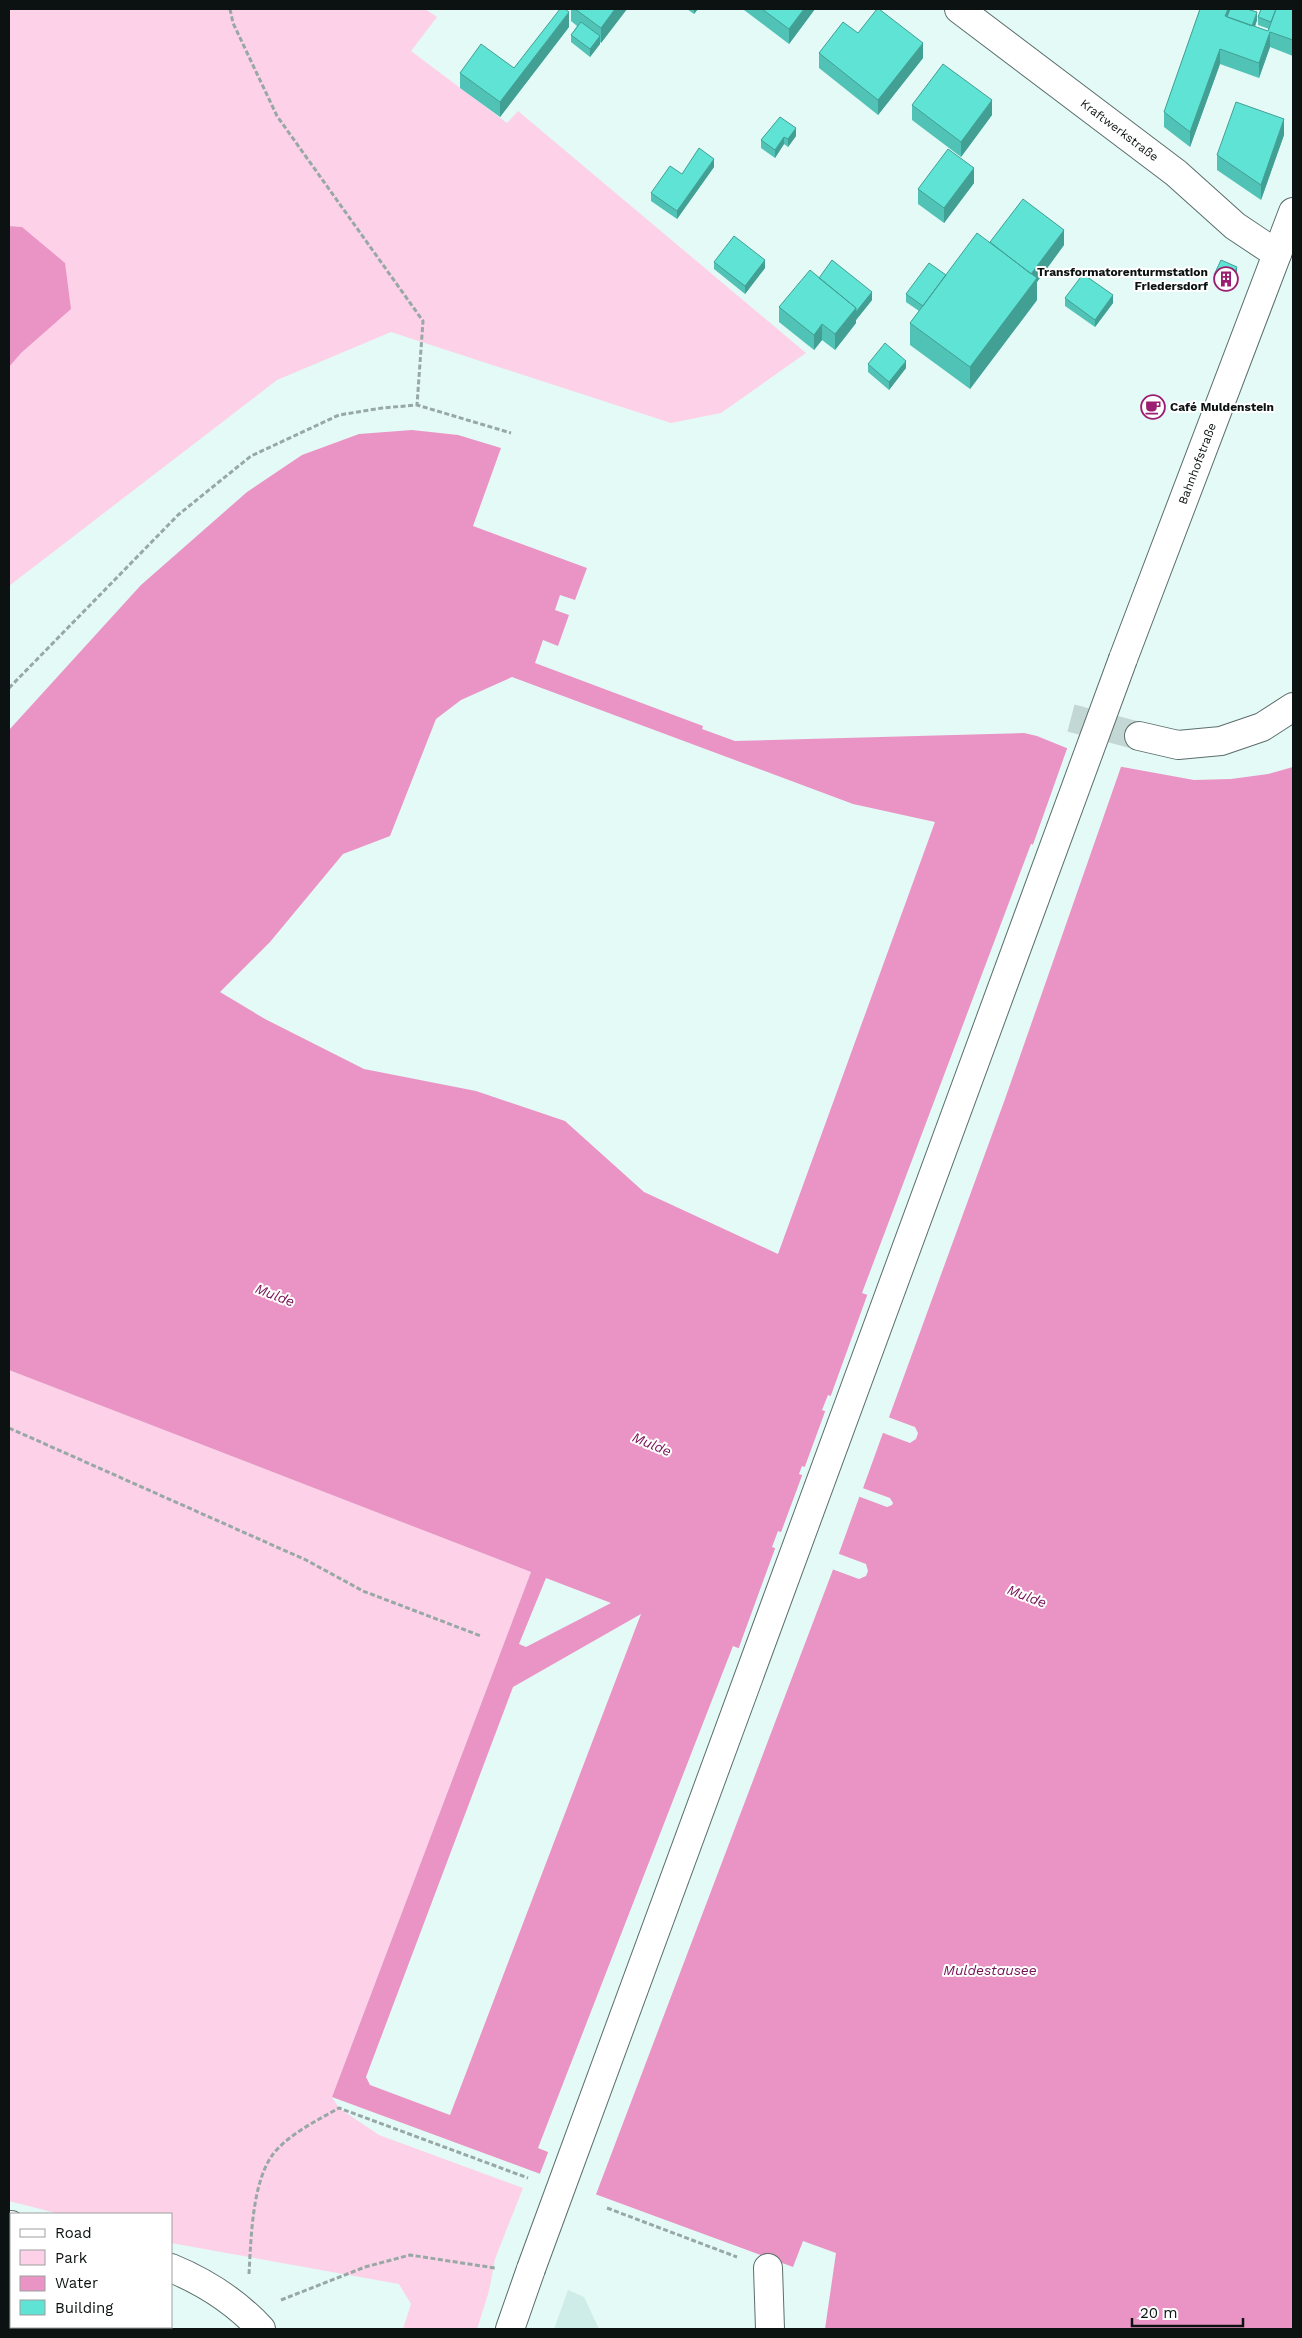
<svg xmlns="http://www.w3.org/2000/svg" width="1302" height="2338" viewBox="0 0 1302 2338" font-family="'Work Sans',sans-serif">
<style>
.built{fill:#ceede8}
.green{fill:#fdd1e8}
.water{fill:#ea94c5;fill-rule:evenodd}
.pier{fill:#e4faf6}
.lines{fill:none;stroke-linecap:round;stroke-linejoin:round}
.minor-tunnel{stroke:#c3d7d4;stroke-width:28;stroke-dasharray:28 14;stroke-linecap:butt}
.minor-casing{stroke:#5b6e6b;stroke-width:30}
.major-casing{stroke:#5b6e6b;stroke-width:30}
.path{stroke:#97a8a5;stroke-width:3;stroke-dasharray:5 2.5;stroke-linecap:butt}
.minor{stroke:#fff;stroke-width:28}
.major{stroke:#fff;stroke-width:28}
.major-bridge-casing{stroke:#5b6e6b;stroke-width:30;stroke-linecap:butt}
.major-bridge{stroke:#fff;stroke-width:28}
.wall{fill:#51c3b6}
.shaded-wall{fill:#429f94}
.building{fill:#5ee3d4;stroke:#429f94}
.labels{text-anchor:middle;stroke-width:4;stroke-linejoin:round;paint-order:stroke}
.street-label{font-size:12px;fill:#0b1211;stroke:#fff}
.poi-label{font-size:12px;font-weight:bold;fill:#0b1211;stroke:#fff;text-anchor:end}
.water-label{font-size:14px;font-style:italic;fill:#751054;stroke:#fff}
</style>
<rect width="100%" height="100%" fill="#e4faf6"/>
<!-- built -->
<path class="built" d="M568 2290 584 2297 599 2329H554Z"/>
<!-- green -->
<path class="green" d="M9 9H425L437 17 411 51 507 123 518 111 806 353 721 413 671 423 391 332 277 380 9 586V367L20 353 22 227 9 226Z
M9 1370 531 1572 332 2097 339 2108 379 2135 523 2188 495 2259 489 2291 477 2329H403L411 2304 399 2284 171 2243V2214H60L9 2201Z
M9 2255H11V2320L9 2324Z"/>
<!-- water -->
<path class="water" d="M9 226 22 227 65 263 71 309 21 353 9 367Z
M412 430 458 435 501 448 473 526 587 568 575 600 560 595 555 610 569 615 558 646 543 640 535 663 703 726 702 729 735 741 1024 733 1037 736 1106 764 1194 780 1231 779 1268 774 1293 767V2329H825L836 2253 803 2241 793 2267 332 2097 531 1572 9 1370V730L141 585 247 492 302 455 359 434ZM512 677 853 804 935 822 778 1254 644 1192 565 1121 476 1091 364 1069 265 1019 220 992 270 942 343 854 390 836 436 719 461 700ZM1031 844 1076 859 912 1311 862 1293ZM828 1395 915 1427 918 1433 916 1439 910 1443 822 1410ZM802 1466 890 1498 893 1503 892 1505 887 1507 799 1474ZM778 1531 866 1564 868 1571 866 1576 859 1579 772 1547ZM546 1578 611 1603 526 1647 519 1644ZM641 1614 450 2115 370 2085 366 2077 513 1687ZM733 1646 781 1665 588 2168 538 2148Z"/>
<!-- pier -->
<path class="pier" d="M1068 746 1107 761 1122 764 1005 1099 888 1420 830 1398 868 1293 910 1308 1073 860 1032 847 1030 853Z
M826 1409 884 1430 862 1491 804 1469Z
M803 1473 860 1495 838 1556 780 1535Z
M776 1546 834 1567 595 2197 539 2176 549 2150 587 2165 737 1776 778 1666 738 1650Z"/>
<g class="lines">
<!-- minor-tunnel -->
<path class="minor-tunnel" d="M1071 718 1139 736"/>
<!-- minor casing -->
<g class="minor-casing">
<g id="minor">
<path id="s1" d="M959 9 1176 173 1235 226 1277 254"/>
<path d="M1139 736 1178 745 1221 741 1262 727 1293 707"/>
<path d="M9 2225H11"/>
<path d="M171 2268C205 2282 236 2302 261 2329"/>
<path d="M768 2268 770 2329"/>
</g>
</g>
<!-- major casing -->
<g class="major-casing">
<g id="major">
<path id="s2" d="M1123 659 1293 212"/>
<path d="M510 2329 531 2269"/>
</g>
</g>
<!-- path -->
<path class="path" d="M230 9 233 23 277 116 423 321 417 405
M9 688 178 515 251 456 339 415 382 408 417 405 511 433
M9 1428 306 1560 363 1591 481 1636
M607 2208 737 2257
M249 2274C251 2239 252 2186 271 2157 285 2136 318 2120 339 2108L528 2178
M281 2300 365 2267 410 2255 495 2268"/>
<!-- minor -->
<use href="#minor" class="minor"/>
<!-- major -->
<use href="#major" class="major"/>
<!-- major-bridge casing -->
<g class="major-bridge-casing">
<path id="major-bridge" d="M531 2269 1123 659"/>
</g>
<!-- major-bridge -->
<use href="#major-bridge" class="major-bridge"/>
</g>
<!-- wall -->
<path class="wall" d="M571 9H627L601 43 600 42V44L590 57 571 42V35L577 26 571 21Z
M687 9H698L694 14Z
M744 9H815L789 44 744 10Z
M1200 9 1257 20 1255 27 1268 31 1269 29 1258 25V17L1293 9V56L1270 47 1259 78 1220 64 1190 147 1164 127V112Z
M569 27 500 117 460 88V73L514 68Z
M858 33 923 58 878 115 819 68V53Z
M912 105 992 115 961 157 912 120Z
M780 117 796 136 788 147 784 144 775 158 761 148V140Z
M1284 135 1261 200 1217 170V155Z
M714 167 677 219 651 201V193L682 174Z
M974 183 944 223 918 204V189Z
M990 242 1064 245 1037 282V300L970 389 910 345V323L919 311 906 302V294L946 275Z
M714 262 765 268 745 294 714 269Z
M1214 275H1237L1230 290 1214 282Z
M819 278 872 300 856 320V323L835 350 822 340 814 350 779 322V307Z
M1065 298 1113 303 1095 327 1065 306Z
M868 364 906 368 889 390 868 372Z"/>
<!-- shaded-wall -->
<path class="shaded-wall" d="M615 9H627L601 43V28Z
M694 9H698L694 14Z
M804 9H815L789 44V29Z
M1228 9H1233L1227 25 1225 16Z
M569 12V27L500 117V102Z
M1257 12V20L1250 40V33Z
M1270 32V47L1259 78V63Z
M600 36V44L590 57V49Z
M923 43V58L878 115V100Z
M1220 49V64L1190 147V132Z
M992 100V115L961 157V142Z
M1284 119V135L1261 200V185Z
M796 128V136L788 147V139Z
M784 137V144L775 158V150Z
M714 159V167L677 219V211Z
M974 168V183L944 223V208Z
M1064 230V245L1037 282V300L970 389V367L1028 278Z
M765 260V268L745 294V286Z
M1237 267V275L1230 290V282Z
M872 292V300L856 320V323L835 350V334L856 308Z
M1113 295V303L1095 327V320Z
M822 324V340L814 350V335Z
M906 361V368L889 390V382Z"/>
<!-- building -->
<path class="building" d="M560 9H565L569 12 500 102 460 73 481 44 514 68Z
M575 9H615L601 28Z
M762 9H804L789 29Z
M877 9H879L923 43 878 100 819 53 843 22 858 33Z
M1200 9H1228L1225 16 1268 31 1276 9H1293V40L1270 32 1259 63 1220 49 1190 132 1164 112Z
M1230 9H1247L1257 12 1252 26 1227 17Z
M1261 9H1276L1271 22 1258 17Z
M581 22 600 36 590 49 571 35Z
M943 64 992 100 961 142 912 105Z
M1236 102 1284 119 1261 185 1217 155Z
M780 117 796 128 788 139 784 137 775 150 761 140Z
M699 148 714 159 677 211 651 193 670 166 682 174Z
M948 149 974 168 944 208 918 189Z
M1023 199 1064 230 1031 274 990 242Z
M977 233 1037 278 970 367 910 323Z
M734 236 765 260 745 286 714 262Z
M832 260 872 292 856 312V308L819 278Z
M1221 260 1237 267 1230 282 1214 275Z
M929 263 946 275 923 306 906 294Z
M810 270 856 308 835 334 822 324 814 335 779 307Z
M1083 274 1113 295 1095 320 1065 298Z
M885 343 906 361 889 382 868 364Z"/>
<!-- icons -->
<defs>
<g id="building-ring" transform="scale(1.25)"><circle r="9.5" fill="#fff" stroke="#9c1e73" stroke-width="1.5"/><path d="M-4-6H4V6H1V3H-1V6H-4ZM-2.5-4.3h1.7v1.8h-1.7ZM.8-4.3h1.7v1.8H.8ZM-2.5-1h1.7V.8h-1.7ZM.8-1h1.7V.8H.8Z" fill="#9c1e73"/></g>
<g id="cafe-ring" transform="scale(1.25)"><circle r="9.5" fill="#fff" stroke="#9c1e73" stroke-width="1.5"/><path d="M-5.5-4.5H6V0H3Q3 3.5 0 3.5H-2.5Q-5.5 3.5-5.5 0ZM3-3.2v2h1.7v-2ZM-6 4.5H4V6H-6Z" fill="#9c1e73"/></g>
</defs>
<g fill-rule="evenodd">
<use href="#building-ring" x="1226" y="279"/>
<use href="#cafe-ring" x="1153" y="407"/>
</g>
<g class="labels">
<!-- street labels -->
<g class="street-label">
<text dy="4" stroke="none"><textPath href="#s1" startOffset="201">Kraftwerkstraße</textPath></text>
<text dy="4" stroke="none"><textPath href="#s2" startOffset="209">Bahnhofstraße</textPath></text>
</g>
<!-- poi labels -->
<g class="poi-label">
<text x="1208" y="276">Transformatorenturmstation<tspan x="1208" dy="14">Friedersdorf</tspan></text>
<text x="1170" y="411" text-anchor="start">Café Muldenstein</text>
</g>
<!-- water labels -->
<g class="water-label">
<text transform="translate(275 1295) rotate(21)" y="5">Mulde</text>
<text transform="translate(652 1444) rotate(23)" y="5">Mulde</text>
<text transform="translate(1027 1596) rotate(21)" y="5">Mulde</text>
<text x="990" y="1975">Muldestausee</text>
</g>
</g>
<!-- border -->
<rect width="1302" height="2338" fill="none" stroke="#0b1211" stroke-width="20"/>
<!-- legend -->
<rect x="10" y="2213" width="162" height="115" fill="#ffffff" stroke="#9da0a0"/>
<rect x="20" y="2229" width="25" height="8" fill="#ffffff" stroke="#9da0a0"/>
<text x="55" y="2238" font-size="15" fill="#0b1211">Road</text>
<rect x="20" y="2250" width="25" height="15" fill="#fdd1e8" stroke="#9da0a0"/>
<text x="55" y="2263" font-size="15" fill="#0b1211">Park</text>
<rect x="20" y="2276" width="25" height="15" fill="#ea94c5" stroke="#9da0a0"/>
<text x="55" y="2288" font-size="15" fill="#0b1211">Water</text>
<rect x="20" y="2300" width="25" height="15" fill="#5ee3d4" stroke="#9da0a0"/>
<text x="55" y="2313" font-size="15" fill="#0b1211">Building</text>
<!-- scale -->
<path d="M1132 2318v8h111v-8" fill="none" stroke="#0b1211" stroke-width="2.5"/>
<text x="1140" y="2318" font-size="15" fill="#0b1211" stroke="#ffffff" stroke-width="4" paint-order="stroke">20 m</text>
</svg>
